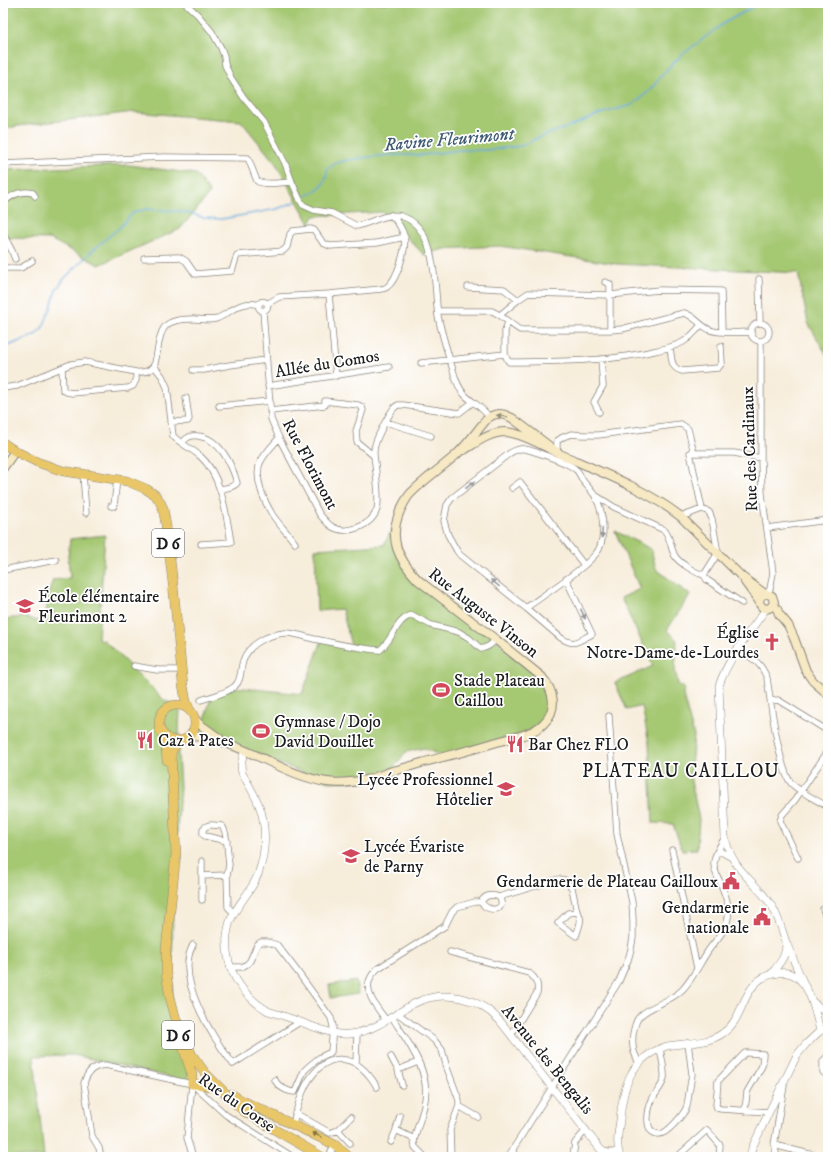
<svg xmlns="http://www.w3.org/2000/svg" width="831" height="1160" viewBox="0 0 831 1160" font-family="'IM FELL DW Pica',serif">
<style>
.green{fill:#a5c872;stroke:#607247}
.lines{fill:none;stroke-linecap:round;stroke-linejoin:round}
.stream{stroke:#69abde;stroke-width:1.5}
.minor-casing{stroke:#8a847c;stroke-width:7}
.tertiary-casing{stroke:#8a847c;stroke-width:8}
.secondary-casing{stroke:#8a847c;stroke-width:10}
.primary-casing{stroke:#8a847c;stroke-width:10}
.minor{stroke:#fff;stroke-width:5.5}
.tertiary{stroke:#fff;stroke-width:7}
.secondary{stroke:#f6e9c3;stroke-width:8}
.primary{stroke:#e9c769;stroke-width:9}
.oneway{fill:#948d78}
.oneway2{fill:#999}
.oneway3{fill:#827242}
.labels{text-anchor:middle;stroke-width:3.5;stroke-linejoin:round;paint-order:stroke}
.shield{fill:#fff;stroke:#606060;stroke-width:1}
.shield-label{font-size:16px;font-weight:bold;fill:#1c1c1c}
.street-label{font-size:17px;fill:#1c1c1c;stroke:#fff}
.poi-label{font-size:17px;fill:#1c1c1c;stroke:#fff;text-anchor:start}
.water-label{font-size:18px;font-style:italic;fill:#3f5c73;stroke:#fff}
.quarter-label{font-size:19px;letter-spacing:1px;fill:#1c1c1c;stroke:#fff}
</style>
<rect width="100%" height="100%" fill="#fff"/>
<filter id="ink" filterUnits="userSpaceOnUse"><feTurbulence type="fractalNoise" baseFrequency=".025" numOctaves="2"/><feDisplacementMap in="SourceGraphic" scale="8" xChannelSelector="R" yChannelSelector="G"/><feConvolveMatrix kernelMatrix="1 2 1 2 8 2 1 2 1" color-interpolation-filters="sRGB"/></filter>
<filter id="wash" filterUnits="userSpaceOnUse"><feTurbulence type="fractalNoise" baseFrequency=".012" numOctaves="4" result="noise"/><feDisplacementMap in="SourceGraphic" scale="16" xChannelSelector="R" yChannelSelector="G"/><feGaussianBlur stdDeviation="0.9" result="paint"/><feColorMatrix in="noise" values="0 0 0 0 0 0 0 0 0 0 0 0 0 0 0 0 0 1.4 0 .05"/><feComposite in="paint" operator="in"/></filter>
<g filter="url(#wash)">
<rect width="100%" height="100%" fill="#f7eddb"/>
<!-- green -->
<path class="green" d="M3 3H828V357L808 323 798 273 617 264 500 246 444 249 424 255 383 212 314 216 310 224 276 164 241 121 134 112 18 126 3 129Z
M129 165 196 174 210 193 180 229 99 265 50 239 3 238V170Z
M396 520 395 530 407 569 542 677 553 703 539 728 443 757 424 748 406 752 394 767 366 780 328 782 228 744 230 738 223 735 204 723 211 697 234 687 302 694 322 640 351 646 342 609 317 611 315 549 384 545Z
M615 531 651 549 656 569 690 595 667 630 677 640 675 670 678 684 685 689 683 695 694 736 690 776 699 819 697 849 682 850 673 824 653 823 649 744 642 706 627 710 615 683 653 666 621 598 640 589Z
M105 535 98 639 104 640 164 700 180 708 178 755 180 787 173 895 172 1020 189 1064 188 1081 74 1055 34 1056 44 1157H3V619L24 617 45 623 48 594 53 580 70 578 68 556 70 539Z
M356 981 358 994 331 998 329 985Z"/>
<g class="lines">
<!-- stream -->
<path class="stream" d="M306 196C319 189 327 185 327 169L336 163 348 160 361 158 389 155H423L460 150H488L521 146 540 137 574 125 600 114 632 105 639 100 650 90 670 66 683 54 724 23 760 3
M3 348 35 335 43 327 51 308 56 290 64 279 93 250 120 227 133 213 146 209 177 211 193 214 204 218 222 219 277 209 295 202"/>
</g>
</g>
<g filter="url(#ink)">
<g class="lines">
<!-- minor casing -->
<g class="minor-casing">
<path id="minor" d="M185 3 198 15 212 32 221 48 224 56 225 65 231 78 244 98 264 122 285 163 292 182 300 200 303 205 314 210 332 213 357 226C370 223 389 212 401 216 438 227 434 286 438 316 442 336 450 360 456 380 459 387 461 392 467 397 475 404 483 408 489 417
M3 164 164 157 248 158 257 181C266 186 281 182 292 182
M3 203C11 195 21 190 33 193L35 196
M3 234 12 251 15 259
M144 258 179 257 186 261 195 274 232 271 237 255 283 251 287 247 290 234 293 231 311 229 314 230 323 243 330 246 377 243 405 237
M3 268H21L32 261
M759 279 760 323
M605 282 610 284V330
M468 287 504 289 518 300
M329 294 336 376
M258.5 306a4.5 4.5 0 1 1 9 0a4.5 4.5 0 1 1-9 0Z
M267 304 279 297 329 294 381 289C382 289 386 288 387 287 397 280 407 248 404 236 402 228 397 221 391 215
M263 311 271 419 279 438 320 515C324 519 327 523 331 526 346 536 372 526 377 509 380 498 376 475 375 463 374 458 373 451 375 445 377 437 389 413 395 407L398 405H403L459 413 473 402
M438 311H492C502 315 510 324 520 330H610L622 329 684 313C695 316 700 326 710 330 721 334 740 332 751 332
M500 315 518 300 528 293 610 295 659 290 721 291 722 332
M508 322 505 331V354L507 359 509 362H513C560 361 608 362 654 351 664 349 674 347 683 342 690 338 696 331 701 325
M751 332a9 9 0 1 1 18 0a9 9 0 1 1-18 0Z
M761 341V458L762 494 773 573 770 589 767 594
M670 347C672 358 670 368 682 371L718 368 722 363 721 346
M421 363 505 354
M154 366 162 376 167 387 173 436C181 444 192 449 200 456 222 475 226 515 231 542L201 544
M62 368 63 390 67 392 72 393 128 388 133 386 136 380V372
M193 370H204L230 365 266 360
M268 386 389 367
M3 388 17 386 71 364 85 362 136 372C145 373 152 371 155 363 162 332 157 318 195 319 202 319 210 321 216 319 227 315 235 305 246 304 250 303 255 304 259 305
M219 406 270 401
M270 411 325 405V401L358 405 362 407 363 410 356 431 357 442 374 456
M599 412 594 402 595 400 603 386 601 359
M171 422 188 421 189 419 186 398
M386 422 431 436
M279 438C272 446 264 454 260 463 254 478 264 501 272 514 278 524 288 533 295 543
M182 443C184 441 186 438 189 437 192 435 195 436 198 436 219 438 232 464 237 483 233 488 225 488 220 489
M557 452V441L563 437 571 434 583 435H598L681 424 688 429 694 453
M83 474 86 513
M512 488 520 482 584 565
M595 495 614 507 664 530C671 537 670 548 675 556 679 563 696 573 704 575L707 580 742 603
M111 506H114L117 479
M702 509 690 453H734L761 458
M680 516 689 514 702 509 709 512 712 519 718 553 704 575
M767 528 828 520
M3 570 56 560
M526 608C542 596 592 564 599 549 606 534 603 510 595 496 592 491 587 486 583 481 581 478 579 471 575 469 569 463 532 450 524 449 519 448 514 451 510 453L452 498 447 505 444 521 448 535 457 551 460 555 526 608 561 638C575 647 578 641 592 634L566 579
M738 649C753 659 760 661 767 678 770 698 779 772 792 784 801 793 817 800 828 807
M134 666 157 670H181
M201 700C210 697 228 693 235 686 242 680 240 669 243 661 248 644 268 635 284 633 293 632 305 637 314 639 335 643 359 649 380 650 393 640 396 619 412 615L431 625 459 632 469 638 481 649C488 647 492 645 495 639
M771 701 778 700 828 731
M227 841 205 836 203 834V829C208 823 215 825 222 826 226 830 226 838 227 844L229 865 227 875 228 907 234 913
M672 850 697 968
M718 850 732 858
M798 858 780 821 782 815 795 800 828 751
M202 861V876
M202 900V876L227 875
M481 902C488 914 508 910 499 897
M823 909 828 923
M193 945C174 978 213 1038 233 1064L300 1022
M450 952 529 973C536 978 539 984 537 993L511 1035
M230 967H242L247 964 250 961 257 945 261 942H267L277 945 297 971 331 1018 333 1026 331 1052 319 1058 308 1067 304 1071 295 1092C288 1092 278 1087 275 1080
M397 1013 434 1040 442 1050 447 1068 459 1100V1106L450 1130 451 1157
M392 1017C407 1041 430 1070 425 1100 423 1115 416 1128 414 1142L415 1147 425 1157
M386 1020C378 1009 362 991 371 977 372 974 375 972 377 969L445 926 452 912 457 907 475 902H481C485 895 492 894 499 897L559 879 565 880 572 888 577 912C584 918 578 929 576 936L558 923 568 913 577 912
M660 1048C661 1056 665 1070 664 1078 663 1086 655 1093 652 1100 648 1109 643 1132 658 1134 666 1136 685 1113 687 1106L692 1074 688 1043
M828 1056 823 1061V1072L828 1076
M391 1057 398 1070
M356 1063 357 1033
M639 1063C633 1051 632 1048 633 1034 634 1028 636 1019 641 1015 654 1004 672 1001 683 989 693 978 700 963 708 951 712 945 717 940 721 934 734 915 728 901 720 882 717 877 715 871 714 865 713 856 721 845 725 837
M192 1084 187 1138 193 1157
M402 1085 398 1070 418 1062
M459 1106 478 1117
M745 1111 747 1092 762 1066 763 1054 749 1053H745L718 1081 716 1105 717 1108 721 1109 769 1112
M295 1113 330 1133 338 1130 351 1117
M293 1124C296 1111 300 1097 306 1085 327 1048 357 1053 377 1087
M338 1130 350 1143
M396 1130 400 1116
M391 1142 396 1130 414 1139
M774 1145 821 1157
M513 1149 514 1157
M329 1156 335 1145
M101 1157 99 1148 92 1136 84 1083C88 1071 92 1067 105 1065L192 1084 226 1115 293 1157
M508 1157 619 981 628 960 631 949 633 938V920L632 902 617 834 609 716
M573 1157 575 1143 586 1130
M677 1157 707 1130 720 1145 719 1157
M777 1157 774 1145 784 1086"/>
</g>
<!-- tertiary casing -->
<g class="tertiary-casing">
<path id="tertiary" d="M766 609C750 631 727 660 719 686L725 837C732 872 756 880 773 908 779 919 782 930 786 942 792 956 797 969 803 982
M245 751C242 759 240 764 242 773 248 783 254 794 259 805 266 823 266 847 261 865 256 886 243 897 233 915 229 921 228 928 227 935 224 968 240 994 268 1011 281 1015 293 1019 306 1024 322 1030 339 1037 356 1033 377 1029 395 1014 413 1004 443 988 478 997 500 1021L601 1150C606 1154 612 1153 618 1152
M771 974C780 963 786 957 786 943
M814 1003 828 1014
M620 1157C616 1145 618 1133 620 1120 623 1086 630 1058 667 1046 684 1043 709 1044 723 1033 742 1020 741 997 756 983 762 977 771 974 778 973 808 968 815 1010 820 1031
M750 1157 752 1148 769 1112 797 1055 806 1044 820 1031 828 1027"/>
</g>
<!-- secondary casing -->
<g class="secondary-casing">
<path id="secondary" d="M464 450C477 442 490 432 506 432 522 433 546 447 560 454 601 472 645 489 680 516L742 577 765 594
M3 468 15 451
M745 582 759 601C761 611 771 611 774 602L772 596C766 592 760 594 759 601
M773 604 777 609 779 614 788 625 794 638 806 671 813 681 828 694
M195 719 198 723 219 738
M190 736C238 737 280 775 327 782 339 784 354 782 366 780 375 778 383 774 392 771 402 769 411 766 421 763 446 756 472 750 497 742 512 738 533 735 544 723 558 709 554 691 542 677L495 639 418 580C398 559 388 539 400 511 403 505 406 498 411 493 425 479 441 468 456 455 467 445 476 432 486 420 494 412 502 413 512 418L557 452"/>
</g>
<!-- primary casing -->
<g class="primary-casing">
<path id="primary" d="M3 443 15 451 37 462 63 471 127 481 146 489 155 495 159 500 163 508 166 525 173 584 183 685 186 701 190 711
M159 723a18 18 0 1 1 36 0a18 18 0 1 1-36 0Z
M165 736 167 760
M180 741 173 748 171 754 176 854 166 949V973L170 997 176 1019 192 1055 205 1073 237 1105 245 1112 272 1128 322 1157
M183 1047 192 1074V1084L205 1085 211 1087
M231 1094 243 1101 323 1139 335 1145 349 1157"/>
</g>
<!-- minor -->
<use href="#minor" class="minor"/>
<!-- tertiary -->
<use href="#tertiary" class="tertiary"/>
<!-- secondary -->
<use href="#secondary" class="secondary"/>
<!-- primary -->
<use href="#primary" class="primary"/>
</g>
<!-- one-way arrows -->
<defs><path id="oneway-solid" d="M-6-.8H1V-3.2L6.5 0L1 3.2V.8H-6Z"/></defs>
<use class="oneway" href="#oneway-solid" transform="translate(502 416) rotate(-171)"/>
<g class="oneway2">
<use href="#oneway-solid" transform="translate(470 485) rotate(-38)"/>
<use href="#oneway-solid" transform="translate(602 533) rotate(94)"/>
<use href="#oneway-solid" transform="translate(495 583) rotate(-141)"/>
<use href="#oneway-solid" transform="translate(583 614) rotate(65)"/>
</g>
<use class="oneway3" href="#oneway-solid" transform="translate(317 1135) rotate(-154)"/>
</g>
<!-- icons -->
<defs>
<g id="school-bare" transform="scale(1.38)"><path d="M0-5L7-2L0 1L-7-2ZM-4 1L0 2.5L4 1V4Q0 6-4 4Z" fill="#d1495b" stroke="#fff" stroke-width="2.5" paint-order="stroke"/></g>
<g id="church-bare" transform="scale(1.38)"><path d="M-1.2-6h2.4v3.5h3.3v2.4h-3.3V6h-2.4V-.1h-3.3v-2.4h3.3Z" fill="#d1495b" stroke="#fff" stroke-width="2.5" paint-order="stroke"/></g>
<g id="stadium-bare" transform="scale(1.38)"><path d="M0-5a6.5 5 0 1 0 0 10a6.5 5 0 1 0 0-10ZM-3.5-1.8h7v3.6h-7Z" fill="#d1495b" stroke="#fff" stroke-width="2.5" paint-order="stroke"/></g>
<g id="restaurant-bare" transform="scale(1.38)"><path d="M-5-6h1v4h1v-4h1v4h1v-4h1v5L-1.5 .5V6h-2V.5L-5-1ZM5-6V6H3V1.5H1.5Q1.5-4 5-6Z" fill="#d1495b" stroke="#fff" stroke-width="2.5" paint-order="stroke"/></g>
<g id="civic-bare" transform="scale(1.38)"><path d="M-.6-6.5H3V-4.5H.6V-3L4-1V1h2V6H-6V1h2V-1L-.6-3ZM-1.2 2.5V6h2.4V2.5Z" fill="#d1495b" stroke="#fff" stroke-width="2.5" paint-order="stroke"/></g>
</defs>
<g fill-rule="evenodd">
<use href="#school-bare" x="25" y="606"/>
<use href="#church-bare" x="772" y="642"/>
<use href="#stadium-bare" x="441" y="690"/>
<use href="#stadium-bare" x="261" y="731"/>
<use href="#restaurant-bare" x="145" y="740"/>
<use href="#restaurant-bare" x="515" y="744"/>
<use href="#school-bare" x="506" y="789"/>
<use href="#school-bare" x="351" y="856"/>
<use href="#civic-bare" x="731" y="881"/>
<use href="#civic-bare" x="762" y="917"/>
</g>
<g class="labels">
<!-- shield labels -->
<g class="shield">
<rect x="152" y="529" width="32" height="28" rx="3"/>
<rect x="162" y="1021" width="32" height="28" rx="3"/>
</g>
<g class="shield-label">
<text x="168" y="549">D 6</text>
<text x="178" y="1041">D 6</text>
</g>
<!-- street labels -->
<g class="street-label">
<text transform="translate(327 363) rotate(-9)" y="6">Allée du Comos</text>
<text transform="translate(749 449) rotate(-92)" y="6">Rue des Cardinaux</text>
<text transform="translate(311 464) rotate(62)" y="6">Rue Florimont</text>
<text transform="translate(484 612) rotate(38)" y="6">Rue Auguste Vinson</text>
<text transform="translate(548 1059) rotate(51)" y="6">Avenue des Bengalis</text>
<text transform="translate(237 1102) rotate(35)" y="6">Rue du Corse</text>
</g>
<!-- poi labels -->
<g class="poi-label">
<text x="38" y="602">École élémentaire<tspan x="38" dy="20">Fleurimont 2</tspan></text>
<text x="759" y="638" text-anchor="end">Église<tspan x="759" dy="20">Notre-Dame-de-Lourdes</tspan></text>
<text x="454" y="686">Stade Plateau<tspan x="454" dy="20">Caillou</tspan></text>
<text x="274" y="727">Gymnase / Dojo<tspan x="274" dy="20">David Douillet</tspan></text>
<text x="158" y="746">Caz à Pates</text>
<text x="528" y="750">Bar Chez FLO</text>
<text x="493" y="785" text-anchor="end">Lycée Professionnel<tspan x="493" dy="20">Hôtelier</tspan></text>
<text x="364" y="852">Lycée Évariste<tspan x="364" dy="20">de Parny</tspan></text>
<text x="718" y="887" text-anchor="end">Gendarmerie de Plateau Cailloux</text>
<text x="749" y="913" text-anchor="end">Gendarmerie<tspan x="749" dy="20">nationale</tspan></text>
</g>
<!-- water labels -->
<g class="water-label">
<text transform="translate(449 139) rotate(-5)" y="6">Ravine Fleurimont</text>
</g>
<!-- quarter labels -->
<g class="quarter-label">
<text x="681" y="777">PLATEAU CAILLOU</text>
</g>
</g>
<!-- margin -->
<rect width="831" height="1160" fill="none" stroke="#fff" stroke-width="16"/>
</svg>
